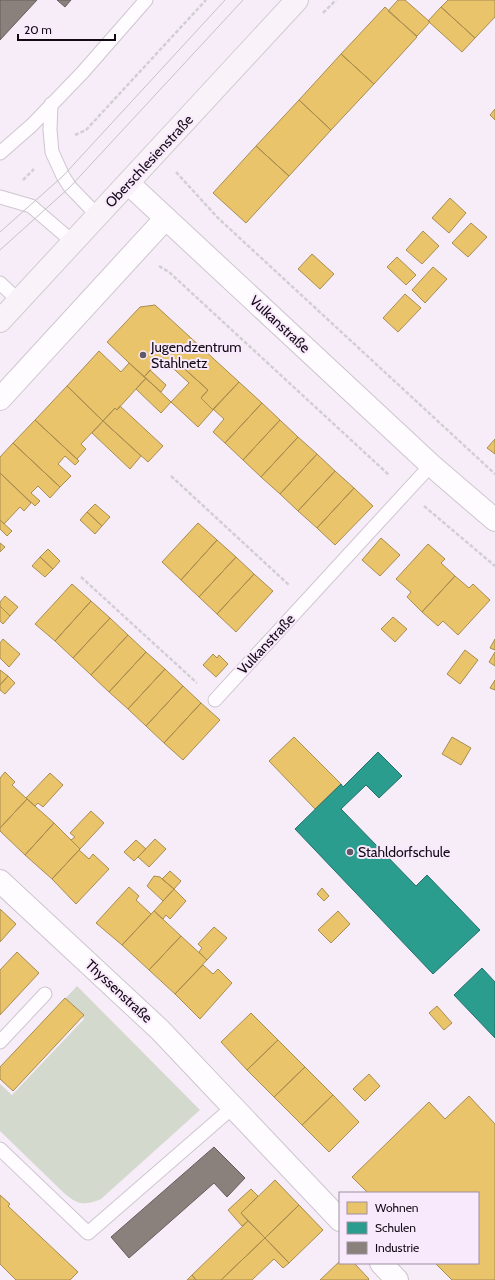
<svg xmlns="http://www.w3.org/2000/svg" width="495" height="1280" viewBox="0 0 495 1280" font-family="Cabin,sans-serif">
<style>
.green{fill:#d4d9cd}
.homes{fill:#e9c46a;stroke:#a98c50}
.schools{fill:#2a9d8f;stroke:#23716a}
.industry{fill:#8a817c;stroke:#665d5d}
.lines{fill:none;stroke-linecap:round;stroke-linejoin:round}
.lane-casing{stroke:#cec5d0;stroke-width:15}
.street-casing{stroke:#cec5d0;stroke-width:24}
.primary-casing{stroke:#d1ccd2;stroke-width:24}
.path{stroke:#d2cfd3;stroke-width:2.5;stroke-dasharray:4 2;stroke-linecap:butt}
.lane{stroke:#fefcfe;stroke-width:13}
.street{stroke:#fefcfe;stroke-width:22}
.primary{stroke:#f9f2f8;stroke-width:22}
.tram{stroke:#c4c2c4;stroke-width:1}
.poi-dot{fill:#625964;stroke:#f9e9fc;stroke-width:1.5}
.labels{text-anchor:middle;stroke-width:4;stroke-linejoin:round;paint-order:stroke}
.street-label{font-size:14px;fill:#130a14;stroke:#f9e9fc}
.poi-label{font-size:14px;fill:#130a14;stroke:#f9e9fc;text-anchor:start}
</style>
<rect width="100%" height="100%" fill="#f6edf8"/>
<!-- green -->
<path class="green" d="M77 986 200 1110 101 1199C84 1206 78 1205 64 1193L0 1131V1084L12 1095 84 1019 64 1000Z"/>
<!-- homes -->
<path class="homes" d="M398 0H405L430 22 417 36 388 11Z
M448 0H495V17L475 38 441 7Z
M385 7 417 37 374 84 341 54Z
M441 7 475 38 462 52 428 21Z
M341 54 374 84 331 130 299 100Z
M299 100 331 130 289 176 256 146Z
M495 109V120L490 115Z
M256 146 289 176 246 223 213 193Z
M450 198 466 213 449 233 432 218Z
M471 223 487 237 468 257 452 243Z
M423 231 439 246 422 264 406 250Z
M312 254 334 274 320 289 298 269Z
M397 257 416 275 406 285 387 267Z
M433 267 447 279 425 303 412 290Z
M405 294 421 308 398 332 383 318Z
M155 305 239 382 213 410 201 398 208 390 167 353 144 377 107 342 140 307Z
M99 351 121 372 129 363 146 378 117 410 115 408 103 421 67 386Z
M167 353 208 390 201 398 213 410 198 427 171 402 189 383 162 358Z
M150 370 166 385 161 392 144 377Z
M146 378 171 402 161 413 136 389Z
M239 382 262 403 225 443 213 432 224 419 213 409Z
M67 386 103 421 81 444 86 449 77 459 35 420Z
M262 403 280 420 243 460 225 443Z
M120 406 163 446 148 462 103 421 115 408 117 410Z
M35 420 79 461 75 465 65 456 58 464 71 476 60 487 13 443Z
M280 420 298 437 261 477 243 460Z
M103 421 141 456 130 469 92 433Z
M298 437 317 454 280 494 261 477Z
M495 439V454L487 448Z
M13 443 60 487 50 498 38 486 31 493 40 501 35 506 0 473V457Z
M317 454 335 471 298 511 280 494Z
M335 471 354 488 317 528 298 511Z
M0 473 31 503 24 511 20 507 4 524 0 520Z
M354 488 373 506 335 545 317 528Z
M95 504 110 517 102 526 87 512Z
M87 512 102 526 95 534 80 520Z
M0 520 12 531 7 536 0 529Z
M198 523 217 540 181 580 162 562Z
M381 538 400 555 380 576 362 560Z
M217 540 236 557 199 597 181 580Z
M0 543 5 547 0 552Z
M428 544 445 559 441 563 455 576 422 612 407 597 411 592 396 579Z
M48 549 60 561 53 569 40 557Z
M40 557 53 569 45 577 32 566Z
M236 557 254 574 217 614 199 597Z
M254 574 273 591 236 632 217 614Z
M455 576 469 588 473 584 490 600 458 635 443 621 438 626 422 612Z
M72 584 91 601 55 641 35 624Z
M5 596 18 607 10 616 0 606V602Z
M91 601 110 618 73 658 55 641Z
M0 606 10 616 3 624 0 621Z
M393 617 407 629 395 642 381 629Z
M110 618 128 635 91 675 73 658Z
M128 635 146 652 109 692 91 675Z
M3 639 20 654 9 667 0 658V643Z
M495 639V650L490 648Z
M465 650 478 660 460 684 447 674Z
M146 652 165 669 128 709 109 692Z
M495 652V666L489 662Z
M213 654 217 658 219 655 228 664 216 677 203 665Z
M165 669 183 686 146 726 128 709Z
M0 670 8 676 0 685Z
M8 676 15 683 5 694 0 690V685Z
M495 680V690L490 688Z
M183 686 201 703 164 743 146 726Z
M201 703 220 720 183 760 164 743Z
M294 737 341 784 315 809 269 761Z
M452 737 471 748 461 765 442 754Z
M5 772 15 782 12 785 27 799 0 828V778Z
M50 773 63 785 43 807 38 803 35 806 26 798Z
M27 799 54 823 25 855 0 831V828Z
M91 811 104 823 80 849 71 840 75 837 70 833Z
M54 823 80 849 52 879 25 855Z
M155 839 166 849 149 867 138 857Z
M136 840 146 849 134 861 124 852Z
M79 850 89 859 93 854 109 869 76 904 52 879Z
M170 871 181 881 174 889 162 879Z
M154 876 160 877 174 889 163 901 147 886Z
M129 887 139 896 136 900 151 914 122 945 96 923Z
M322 888 329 896 324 901 317 894Z
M174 889 186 901 170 919 166 915 163 919 154 911Z
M0 909 16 924 0 942Z
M154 911 181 936 149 970 122 945Z
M338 911 350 924 331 943 318 930Z
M214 927 227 938 207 960 199 952 202 948 198 944Z
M181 936 207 960 175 994 149 970Z
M17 952 39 973 0 1015V970Z
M203 965 213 974 218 969 232 983 200 1019 175 994Z
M65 998 84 1015 13 1091 0 1079V1067Z
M437 1006 452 1023 444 1030 429 1013Z
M251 1013 278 1040 247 1070 221 1042Z
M278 1040 305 1067 274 1097 247 1070Z
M305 1067 333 1095 302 1125 274 1097Z
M369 1074 380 1086 365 1101 353 1089Z
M333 1095 359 1122 329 1152 302 1125Z
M469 1096 495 1124V1280H452L435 1263H478V1193H368L352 1177 429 1102 445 1119Z
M275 1180 299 1205 265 1238 241 1213Z
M251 1189 258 1196 241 1213 248 1221 242 1226 228 1210Z
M0 1195 10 1204 8 1206 78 1272 70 1280H16L0 1264Z
M299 1205 323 1230 289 1263 265 1238Z
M248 1221 265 1238 221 1280H196L192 1275Z
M265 1238 289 1263 283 1268 274 1259 252 1280H221Z
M340 1261V1263H354L369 1279 368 1280H320Z
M192 1275 196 1280H187Z"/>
<!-- schools -->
<path class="schools" d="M378 752 402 776 379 798 366 785 341 809 416 886 427 875 480 930 433 974 295 829 341 784 343 787Z
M482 968 495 982V1038L454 995Z"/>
<!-- industry -->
<path class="industry" d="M0 0H37L0 40Z
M57 0H71L65 7Z
M214 1147 245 1178 227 1197 214 1183 129 1258 111 1237Z"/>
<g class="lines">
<!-- lane casing -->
<g class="lane-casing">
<path id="lane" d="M51 104 50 130 52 152 63 176 70 187 98 216
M0 153 32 125 83 72 146 0
M0 197 31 206 73 242
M0 283 19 301
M215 700 431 465
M0 1042 45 994
M0 1149 88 1233 233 1107"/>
</g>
<!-- street casing -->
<g class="street-casing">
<path id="street" d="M128 183 431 465 495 520
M0 399 166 218
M0 881 160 1030 340 1220
M381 1263 397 1280"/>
</g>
<!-- primary casing -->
<g class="primary-casing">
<path id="primary" d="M0 321 297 0"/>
</g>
<!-- path -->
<path class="path" d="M323 13 336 0
M75 135 86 130 206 0
M176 172 218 218 495 474
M23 180 34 169
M159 266 169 272 389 475
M171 476 289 585
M424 506 495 566
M81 577 197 683"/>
<!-- lane -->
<use href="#lane" class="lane"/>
<!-- street -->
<use href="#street" class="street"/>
<!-- primary -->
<use href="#primary" class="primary"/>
<!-- tram -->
<path class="tram" d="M0 232 63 176 225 0
M0 250 70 187 243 0"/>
</g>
<!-- markers -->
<g class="poi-dot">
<circle cx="143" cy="355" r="4"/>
<circle cx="350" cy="852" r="4"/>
</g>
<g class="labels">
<!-- street labels -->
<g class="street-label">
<text transform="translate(149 161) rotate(-47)" y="5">Oberschlesienstraße</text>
<text transform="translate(280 324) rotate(43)" y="5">Vulkanstraße</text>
<text transform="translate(266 644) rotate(-47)" y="5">Vulkanstraße</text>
<text transform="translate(119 991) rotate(43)" y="5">Thyssenstraße</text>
</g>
<!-- poi labels -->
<g class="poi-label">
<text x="151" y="352">Jugendzentrum<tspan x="151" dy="16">Stahlnetz</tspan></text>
<text x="358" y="857">Stahldorfschule</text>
</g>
</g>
<!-- legend -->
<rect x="339" y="1192" width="140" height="72" fill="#f9e9fc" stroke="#9d909f"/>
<rect x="347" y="1202" width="20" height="12" fill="#e9c46a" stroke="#9d909f"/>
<text x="375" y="1212" font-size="12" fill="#130a14">Wohnen</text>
<rect x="347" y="1222" width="20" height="12" fill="#2a9d8f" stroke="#9d909f"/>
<text x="375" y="1232" font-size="12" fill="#130a14">Schulen</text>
<rect x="347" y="1242" width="20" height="12" fill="#8a817c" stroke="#9d909f"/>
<text x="375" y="1252" font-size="12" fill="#130a14">Industrie</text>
<!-- scale -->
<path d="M18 34v6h97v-6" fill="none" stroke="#130a14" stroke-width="2"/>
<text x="24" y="34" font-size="12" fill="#130a14" stroke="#f9e9fc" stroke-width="3" paint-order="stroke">20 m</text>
</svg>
